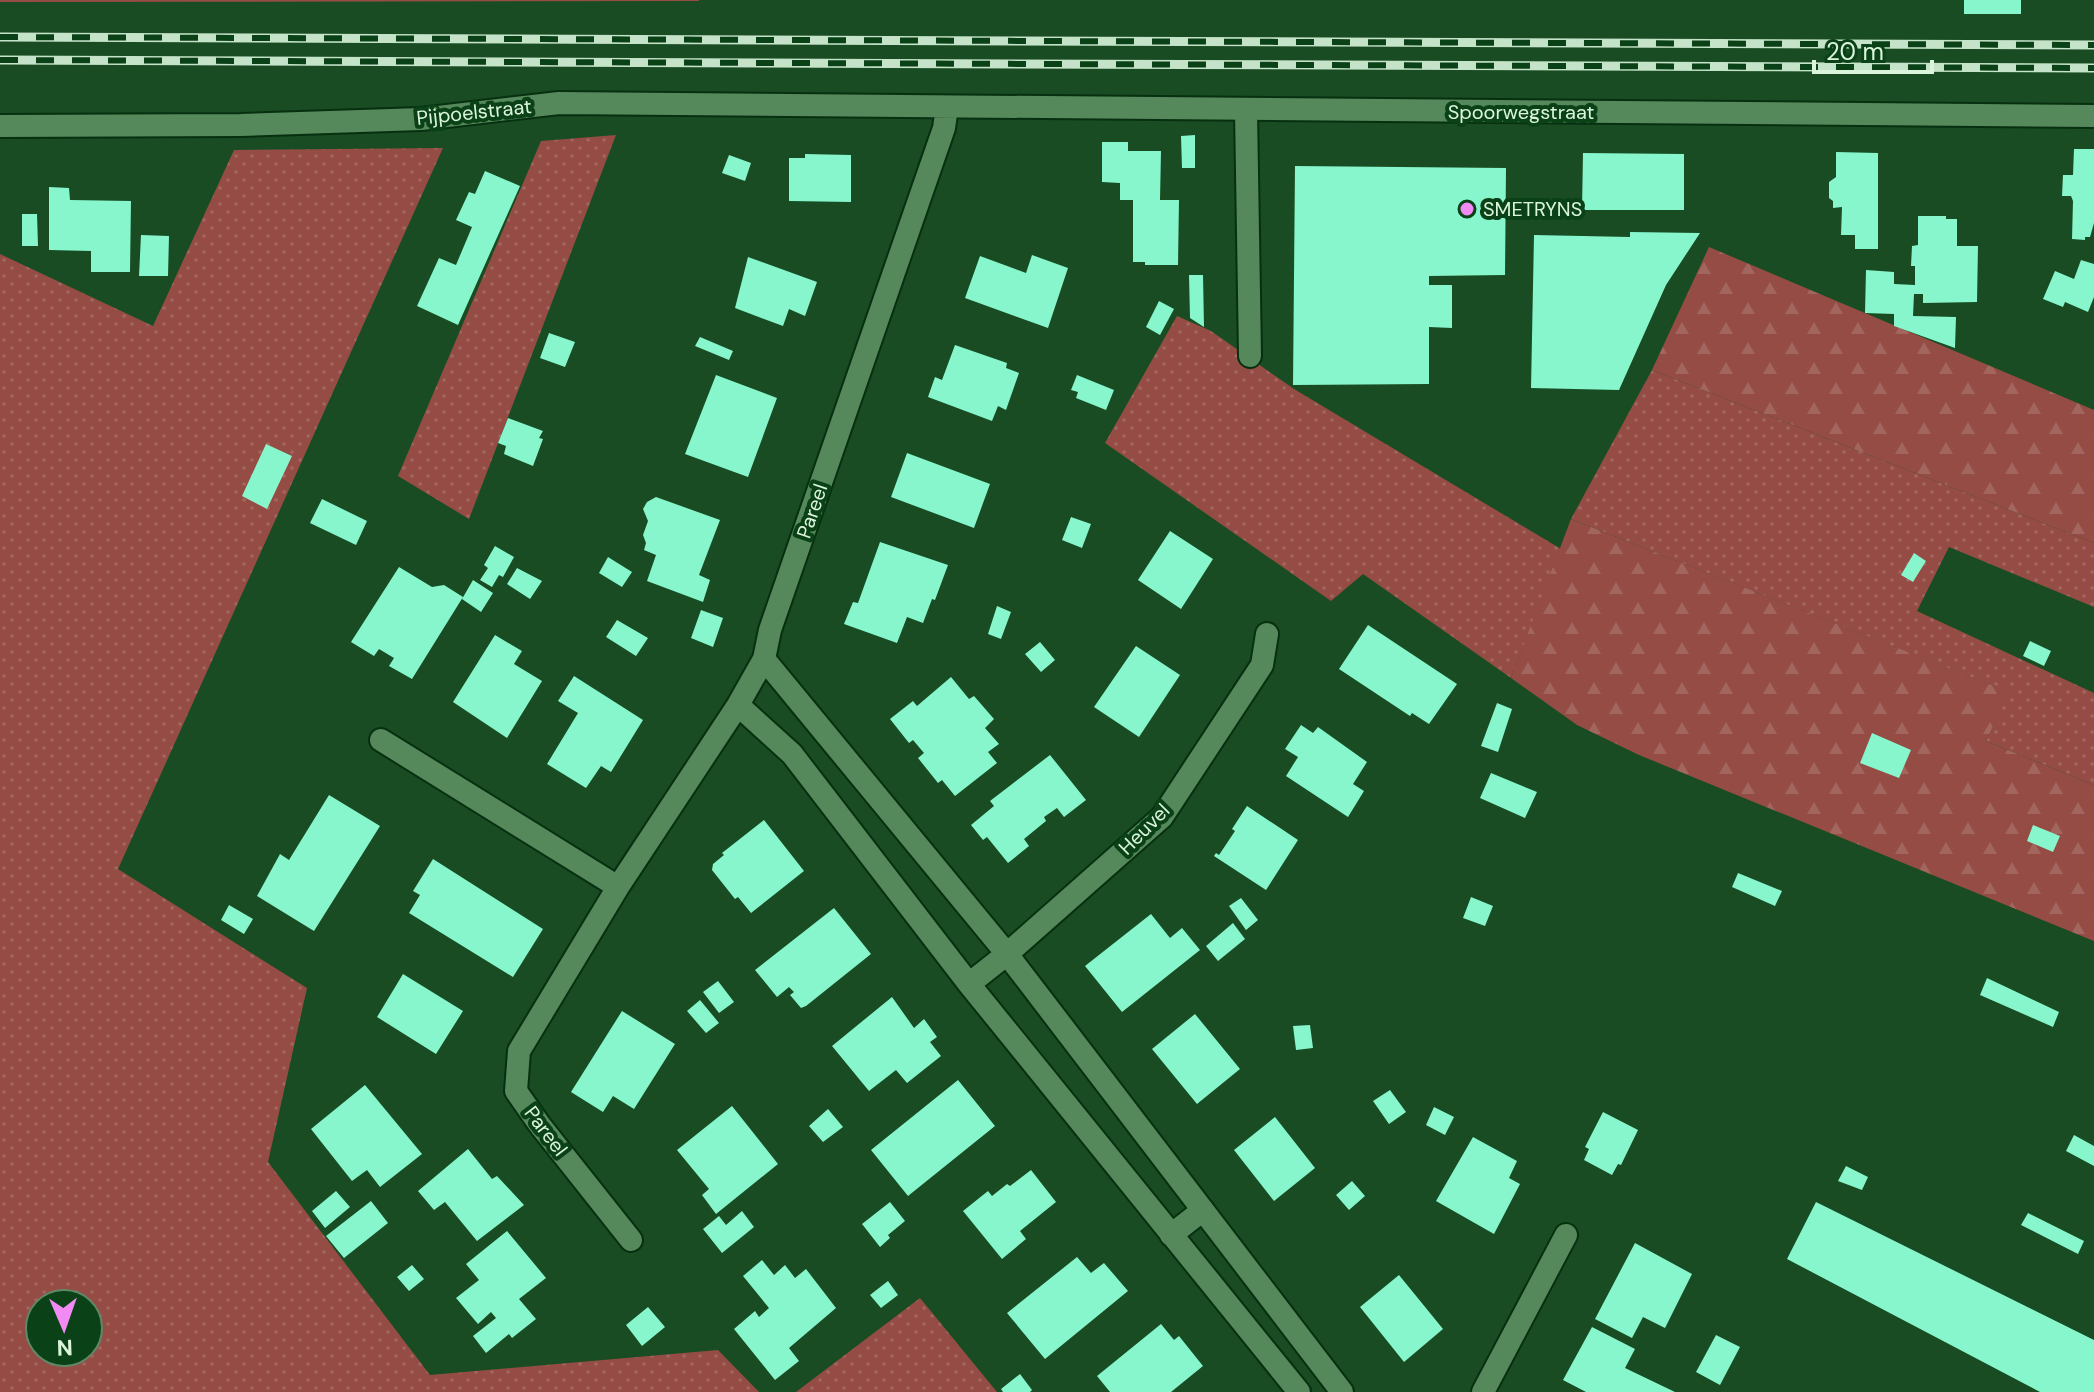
<svg xmlns="http://www.w3.org/2000/svg" width="2094" height="1392" viewBox="0 0 2094 1392" font-family="'DM Sans',sans-serif">
<style>
.grass{fill:url(#grass-dots);fill-rule:evenodd}
.forest{fill:url(#forest-firs)}
.building{fill:#87f6cc}
.lines{fill:none;stroke-linecap:round;stroke-linejoin:round}
.service-casing{stroke:#073010;stroke-width:26}
.minor-casing{stroke:#073010;stroke-width:26}
.service{stroke:#55885a;stroke-width:22}
.minor{stroke:#55885a;stroke-width:22}
.rail-casing{stroke:#c5e3c8;stroke-width:9}
.rail{stroke:#0b4117;stroke-width:6;stroke-dasharray:18;stroke-linecap:butt}
.poi-dot{fill:#f28af3;stroke:#0b4117;stroke-width:3}
.labels{text-anchor:middle;stroke-width:8;stroke-linejoin:round;paint-order:stroke}
.street-label{font-size:20px;fill:#daf5dc;stroke:#0b4117}
.poi-label{font-size:20px;fill:#daf5dc;stroke:#0b4117;text-anchor:start}
</style>
<defs>
<pattern id="grass-dots" width="8" height="8" patternUnits="userSpaceOnUse" patternTransform="scale(2)"><rect width="8" height="8" fill="#944c45"/><path d="M2 2h.1M6 6h.1" fill="none" stroke="#a2665f" stroke-width="1.8" stroke-linecap="round"/></pattern>
<pattern id="forest-firs" width="22" height="20" patternUnits="userSpaceOnUse" patternTransform="scale(2)"><rect width="22" height="20" fill="#944c45"/><path d="M5 1l3.5 6h-7zM16 11l3.5 6h-7z" fill="#a2665f"/></pattern>
</defs>
<rect width="100%" height="100%" fill="#194c22"/>
<!-- grass -->
<path class="grass" d="M0 0H699V1L0 2Z
M616 135 469 519 398 476 541 141Z
M443 148 118 869 307 988 268 1162 430 1375 718 1350 759 1392H0V254L153 326 234 150ZM40 1304H88V1352H40Z
M1177 316 1211 331 1294 389 1561 549 1511 678 1363 574 1331 601 1105 443Z
M1652 370 2094 543V607L1949 547 1917 611 2094 693V785L1986 741 2008 692 1571 519Z
M920 1298 997 1392H796Z"/>
<!-- forest -->
<path class="forest" d="M1709 247 2094 410V543L1652 370Z
M1571 519 2009 692 1986 741 2094 785V941L1639 755 1577 725 1511 678Z"/>
<!-- building -->
<path class="building" d="M1964 0H2021V14H1964Z
M1195 135V168H1182L1181 136Z
M1102 142H1128V151H1161L1160 200H1179L1178 265H1145V262H1133V200H1120V183L1102 182Z
M2074 149H2094V223L2090 237H2085V240L2072 239 2073 201 2071 196H2062L2063 175H2073Z
M1836 152 1878 153V249H1855V235H1841L1842 207 1833 208V201L1829 198V182L1836 177Z
M1583 153 1684 154V210H1582Z
M805 154 851 155V202L789 201V158H805Z
M729 155 751 163 745 181 722 173Z
M1295 166 1506 168 1505 275 1429 276V285H1452V328L1429 327V384L1293 385Z
M485 171 520 186 458 325 417 306 439 258 456 265 472 227 456 220 469 192 475 194Z
M49 187 69 188 70 200 131 201 130 272H91V251L49 250Z
M22 214H37L38 246H22Z
M1918 216H1946V219H1957V246H1978L1977 302 1923 303V294H1914L1913 316 1956 317 1955 348 1894 326V314L1865 313 1866 270 1894 272V284L1915 285V266H1911L1912 246 1918 245Z
M1630 232 1700 233 1666 285 1619 390 1531 388 1534 235 1630 237Z
M141 235 169 236 168 276H139Z
M1032 255 1068 268 1048 328 965 298 980 256 1026 273Z
M748 257 817 282 805 316 789 309 783 326 735 308Z
M2081 260 2094 264V297L2088 312 2065 302 2063 307 2043 299 2055 271 2074 279Z
M1189 275H1203L1204 327 1190 318Z
M1159 301 1174 309 1160 335 1146 327Z
M549 333 575 342 565 367 540 358Z
M700 337 733 351 729 360 695 346Z
M955 345 1007 363 1006 368 1019 373 1006 410 998 406 992 421 928 397 935 377 942 380Z
M716 375 777 398 748 477 685 454Z
M1077 375 1114 390 1106 410 1076 398 1078 392 1071 390Z
M508 418 543 431 539 438 543 439 533 466 504 454 506 446 498 443Z
M266 444 292 456 267 509 242 496Z
M907 453 990 484 974 528 891 497Z
M656 497 720 520 699 575 710 580 703 602 647 581 656 555 644 550 646 543 643 535 648 521 643 509 647 502Z
M322 499 367 521 356 545 310 523Z
M1071 517 1091 524 1082 548 1062 540Z
M1170 531 1213 559 1181 609 1138 580Z
M880 542 948 565 935 600 932 599 923 623 907 617 897 643 844 624 853 602 858 603Z
M495 546 514 557 503 577 499 575 492 587 480 580 488 568 484 565Z
M1914 553 1926 561 1913 582 1901 575Z
M608 557 632 572 622 587 599 573Z
M399 567 432 587 444 585 463 597 412 679 389 666 394 658 379 649 374 656 351 642Z
M517 568 542 581 530 599 507 584Z
M473 580 493 593 481 612 462 599Z
M997 606 1011 612 1001 639 988 634Z
M701 610 723 618 713 647 691 638Z
M617 620 648 638 636 656 606 637Z
M1368 625 1457 684 1429 724 1412 713 1410 716 1339 669Z
M495 635 522 651 514 664 542 681 507 738 453 702Z
M2030 641 2051 651 2044 666 2023 656Z
M1040 642 1055 660 1041 672 1025 654Z
M1136 646 1180 675 1139 737 1094 707Z
M574 676 643 720 611 772 601 766 586 788 547 764 578 713 558 701Z
M951 677 969 699 974 696 994 719 985 728 999 744 988 752 997 763 955 796 942 780 938 783 918 758 924 753 913 740 909 743 890 719 913 701 917 706Z
M1497 703 1512 709 1498 752 1481 746Z
M1301 725 1313 733 1318 727 1367 762 1353 784 1364 791 1348 817 1286 776 1298 757 1285 749Z
M1872 733 1911 750 1899 778 1860 763Z
M1050 755 1086 800 1064 817 1057 808 1044 817 1046 821 1024 839 1029 846 1008 863 987 837 983 840 971 825 994 806 990 801Z
M1491 773 1537 792 1525 818 1480 798Z
M329 795 380 826 314 931 257 896 280 854 289 860Z
M1247 806 1298 840 1266 890 1214 856 1216 853 1219 855 1235 831 1232 829Z
M764 820 804 871 751 913 738 897 735 899 712 870 713 864 724 855 722 853Z
M2033 825 2060 836 2053 852 2027 841Z
M433 859 543 929 513 977 409 913 420 895 413 891Z
M1738 873 1782 891 1775 906 1732 887Z
M1471 897 1493 906 1485 926 1463 918Z
M1241 898 1258 920 1246 930 1229 906Z
M229 905 253 919 244 934 221 920Z
M834 908 871 954 806 1006 801 1008 790 995 794 992 789 987 777 997 755 970Z
M1151 914 1170 938 1182 928 1200 950 1122 1012 1085 966Z
M1233 923 1245 939 1218 961 1206 946Z
M403 974 463 1011 436 1054 377 1017Z
M1987 978 2059 1012 2053 1027 1980 995Z
M718 981 734 1002 719 1013 703 992Z
M892 997 914 1028 924 1019 937 1037 930 1042 941 1056 907 1083 896 1070 869 1091 832 1046Z
M700 1000 719 1023 706 1033 687 1011Z
M622 1011 675 1044 634 1109 613 1096 603 1112 571 1092Z
M1195 1014 1240 1069 1197 1104 1152 1049Z
M1310 1025 1313 1048 1296 1050 1293 1026Z
M958 1080 995 1126 908 1196 871 1150Z
M365 1085 422 1154 380 1187 367 1170 352 1181 311 1129Z
M1390 1090 1406 1112 1389 1124 1373 1101Z
M732 1106 778 1164 716 1214 702 1195 709 1189 677 1150Z
M1434 1107 1454 1117 1445 1135 1426 1125Z
M828 1109 843 1127 823 1142 809 1126Z
M1603 1112 1638 1130 1621 1165 1618 1164 1612 1175 1584 1160 1589 1149 1585 1147Z
M1275 1117 1315 1168 1274 1201 1234 1150Z
M2074 1135 2094 1146V1166L2066 1151Z
M1473 1137 1517 1161 1509 1178 1520 1184 1494 1234 1436 1201Z
M468 1149 492 1179 497 1176 524 1205 477 1241 445 1202 434 1210 418 1191Z
M1846 1166 1868 1177 1862 1190 1838 1181Z
M1031 1170 1056 1202 1020 1231 1026 1239 1002 1259 963 1211 988 1191 992 1196 1007 1184 1010 1186Z
M1352 1181 1365 1196 1349 1210 1336 1195Z
M336 1191 350 1207 325 1228 312 1211Z
M371 1201 388 1223 344 1258 326 1236Z
M890 1202 905 1221 888 1235 890 1238 880 1247 862 1224Z
M1816 1202 2094 1340V1392H2040L1787 1259Z
M742 1211 754 1227 722 1253 703 1229 719 1216 726 1225Z
M2028 1213 2084 1241 2078 1254 2021 1225Z
M507 1231 546 1278 519 1299 536 1319 512 1338 509 1334 486 1353 473 1336 496 1318 491 1312 478 1324 456 1298 479 1280 466 1264Z
M1635 1243 1692 1274 1665 1328 1643 1317 1632 1338 1595 1319Z
M1077 1257 1091 1273 1104 1263 1128 1291 1045 1359 1007 1313Z
M762 1260 774 1275 785 1265 795 1278 806 1269 836 1308 789 1348 799 1361 775 1380 734 1329 755 1311 759 1317 769 1308 743 1276Z
M412 1265 424 1279 409 1291 397 1277Z
M1399 1275 1443 1329 1404 1362 1360 1307Z
M888 1281 898 1295 881 1308 870 1295Z
M648 1307 665 1327 642 1346 626 1325Z
M1161 1324 1174 1340 1179 1336 1203 1366 1171 1392H1110L1097 1376Z
M1592 1327 1635 1349 1625 1368 1675 1392H1586L1563 1380Z
M1716 1335 1740 1347 1720 1385 1696 1372Z
M1020 1374 1032 1390 1030 1392H1003L1001 1389Z"/>
<g class="lines">
<!-- service casing -->
<g class="service-casing">
<path id="service" d="M1246 111 1250 356"/>
</g>
<!-- minor casing -->
<g class="minor-casing">
<path id="minor" d="M0 126 241 125 421 119 559 103 2094 116
M764 659 1007 954 1342 1392
M738 705 792 754 969 984 1299 1392
M381 740 618 887
M969 984 1007 954 1162 817 1262 665 1267 634
M1171 1235 1203 1210
M631 1240 539 1124 516 1091 519 1051 618 887 738 705 764 659 770 630 944 128 947 107
M1483 1392 1566 1235"/>
</g>
<!-- service -->
<use href="#service" class="service"/>
<!-- minor -->
<use href="#minor" class="minor"/>
<!-- rail casing -->
<g class="rail-casing">
<path id="rail" d="M0 37 2094 45
M0 60 2094 68"/>
</g>
<!-- rail -->
<use href="#rail" class="rail"/>
</g>
<!-- markers -->
<circle class="poi-dot" cx="1467" cy="209" r="8"/>
<g class="labels">
<!-- street labels -->
<g class="street-label">
<text transform="translate(474 112) rotate(-6)" y="7">Pijpoelstraat</text>
<text x="1521" y="119">Spoorwegstraat</text>
<text transform="translate(812 511) rotate(-71)" y="7">Pareel</text>
<text transform="translate(1144 829) rotate(-45)" y="7">Heuvel</text>
<text transform="translate(546 1131) rotate(53)" y="7">Pareel</text>
</g>
<!-- poi labels -->
<g class="poi-label">
<text x="1483" y="216">SMETRYNS</text>
</g>
</g>
<!-- north arrow -->
<g transform="translate(64 1328) rotate(178)"><circle r="38" fill="#0b4117" stroke="#5e8966" stroke-width="2"/>
<path d="M0-6L14 30L0 20L-14 30Z" fill="#f28af3"/>
<text y="-12" font-size="22" font-weight="bold" text-anchor="middle" fill="#daf5dc">N</text>
</g>
<!-- scale -->
<path d="M1814 60v12h118v-12" fill="none" stroke="#daf5dc" stroke-width="4"/>
<text x="1826" y="60" font-size="24" fill="#daf5dc" stroke="#0b4117" stroke-width="6" paint-order="stroke">20 m</text>
</svg>
